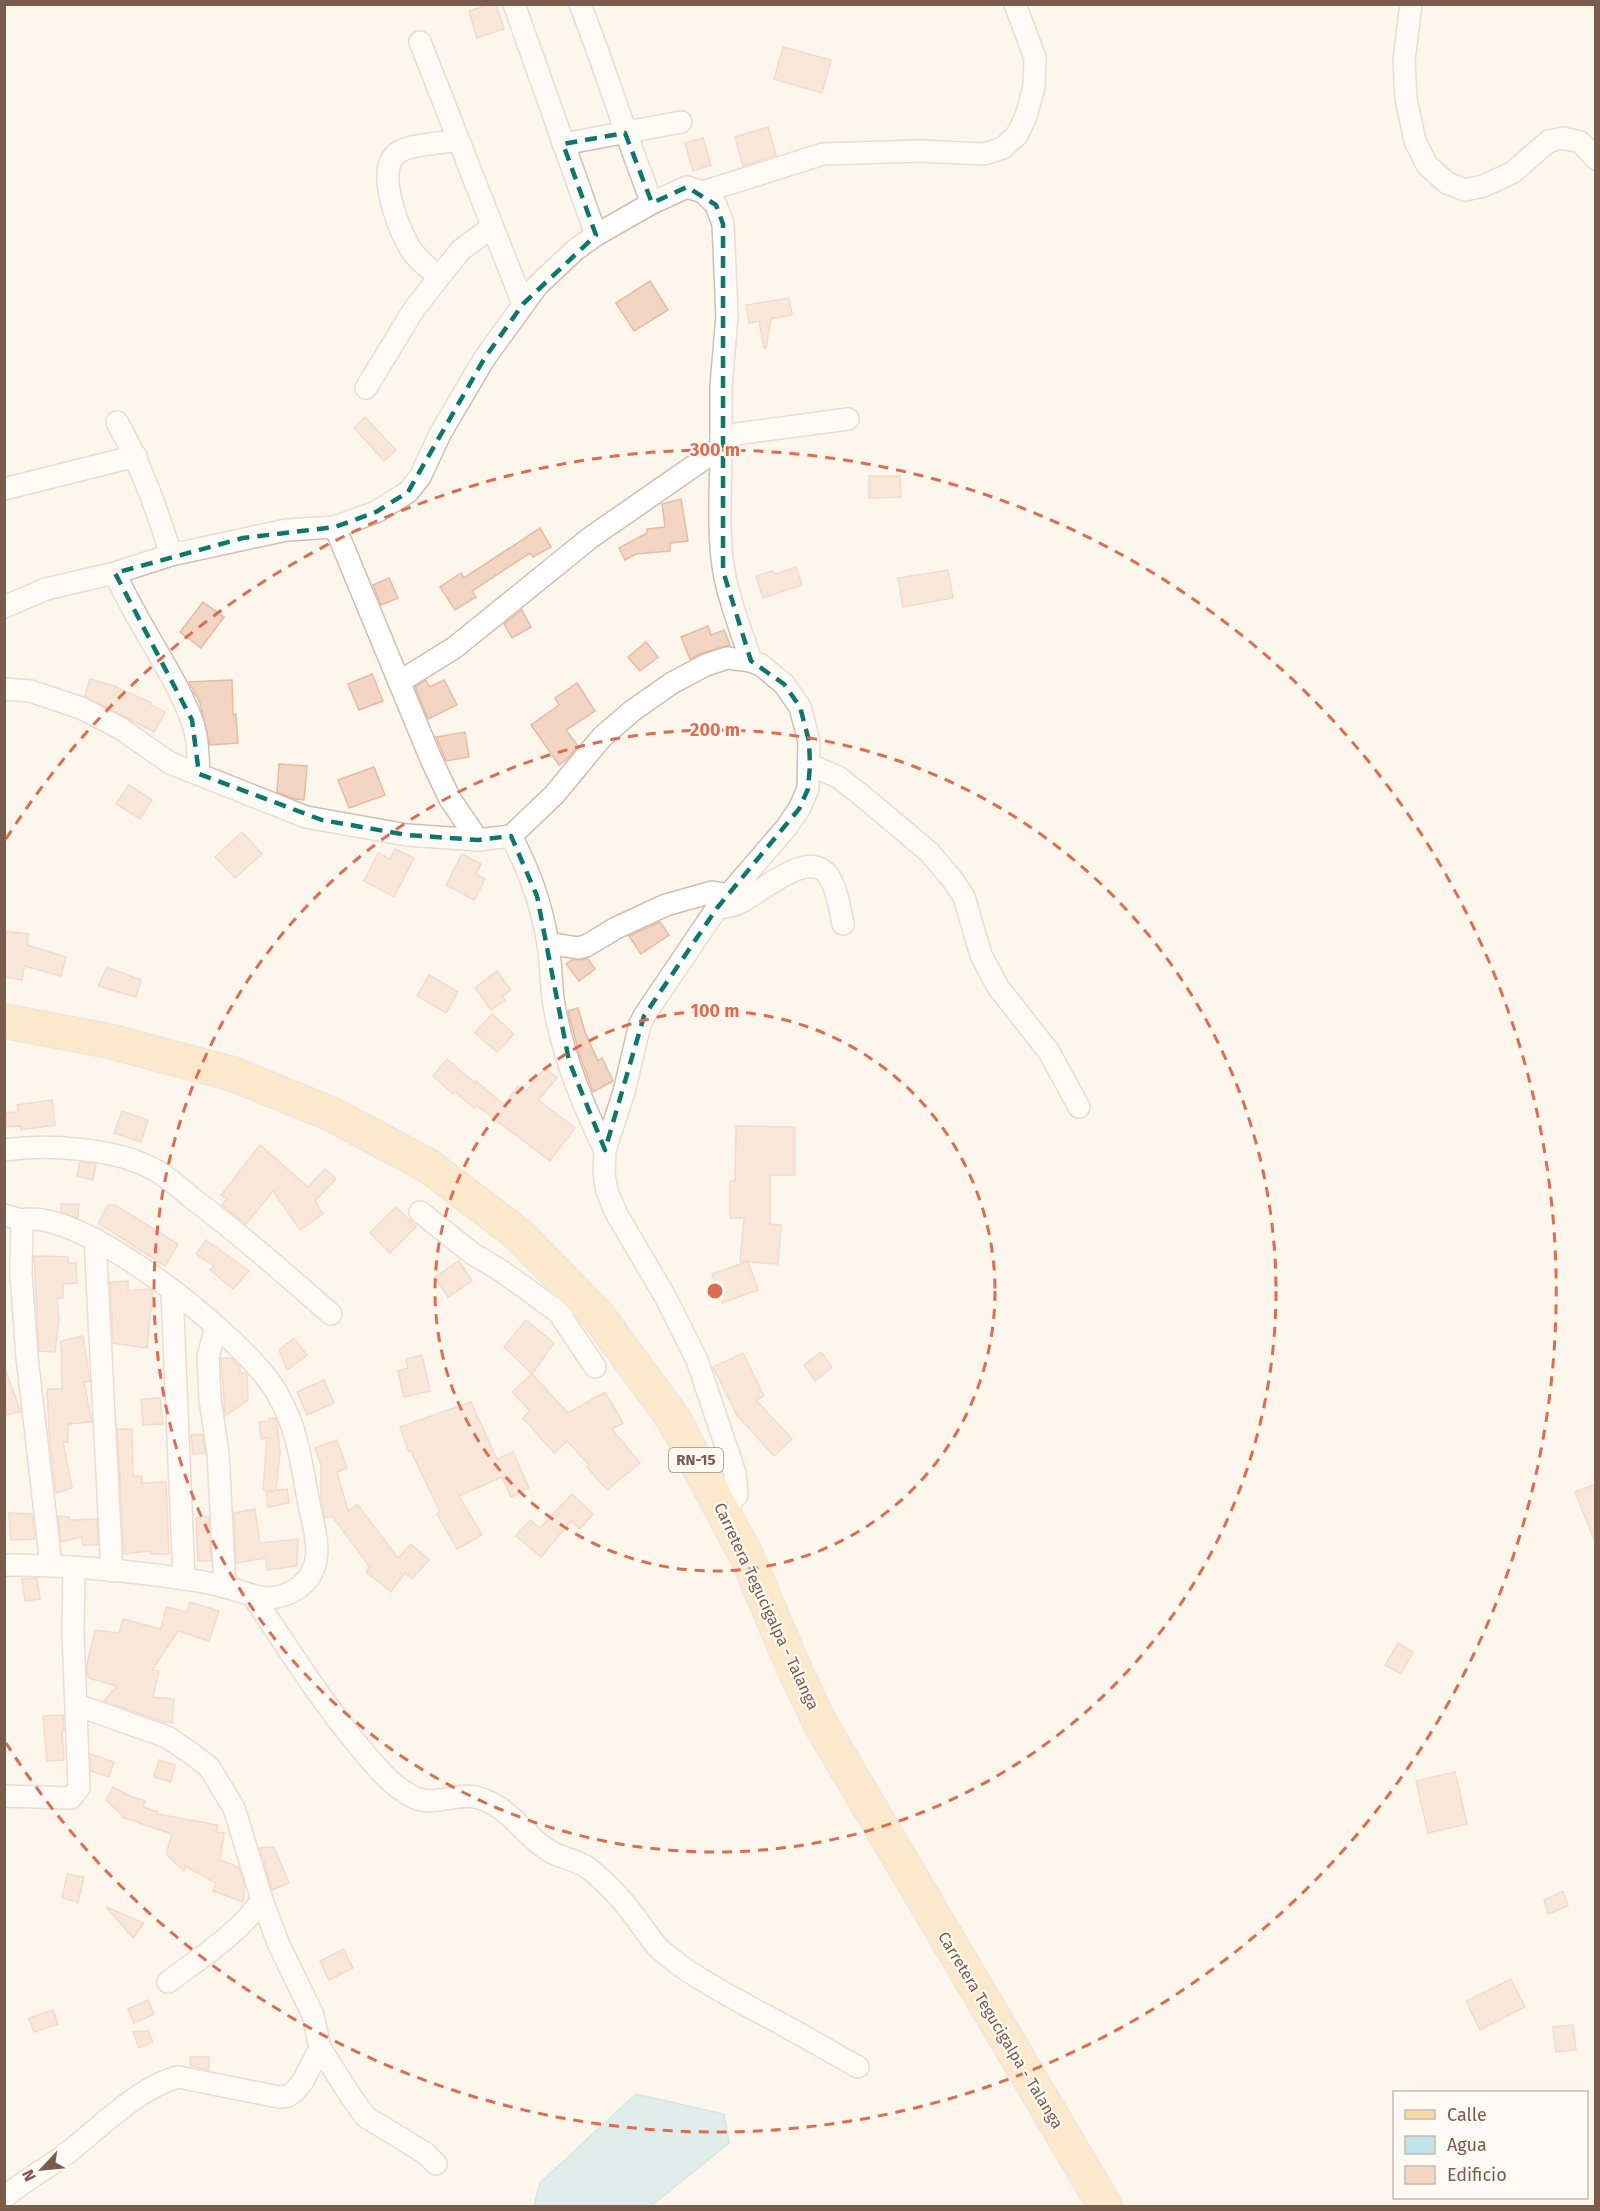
<svg xmlns="http://www.w3.org/2000/svg" width="1600" height="2211" viewBox="0 0 1600 2211" font-family="'Fira Sans',sans-serif">
<style>
.water{fill:#bfe3e8;stroke:#a5d3da;stroke-width:1.5}
.building{fill:#f3d5c3;stroke:#e6bba3;stroke-width:1.5}
.lines{fill:none;stroke-linecap:round;stroke-linejoin:round}
.street-casing{stroke:#d1beb0;stroke-width:24}
.primary-casing{stroke:#dad1cd;stroke-width:36}
.street{stroke:#fff;stroke-width:21}
.primary{stroke:#fbd9a5;stroke-width:33}
.marked{fill:none;stroke:#0f766e;stroke-width:4.5;stroke-dasharray:12 8;stroke-linejoin:round}
.ring{fill:none;stroke:#dc6d51;stroke-width:3;stroke-dasharray:10 8}
.labels{text-anchor:middle;stroke-width:4.5;stroke-linejoin:round;paint-order:stroke}
.shield{fill:#fffaf3;stroke:#a28b7f;stroke-width:1.5}
.shield-label{font-size:15px;font-weight:bold;fill:#7a5c4d}
.street-label{font-size:16px;fill:#7a5c4d;stroke:#fffaf3}
.centre{fill:#dc6d51;stroke:#fffaf3;stroke-width:3}
.ring-label{font-size:18px;text-anchor:middle;font-weight:bold;fill:#dc6d51;stroke:#fffaf3;stroke-width:4.5;stroke-linejoin:round;paint-order:stroke}
</style>
<rect width="100%" height="100%" fill="#fdf6ec"/>
<path class="water" d="M636,2094L724,2114L729,2143L651,2206H534L540,2183Z"/>
<g class="building">
<path d="M490,4H496L504,29L477,38L469,11Z"/>
<path d="M783,47L831,60L822,93L774,79Z"/>
<path d="M768,127L776,155L743,166L735,137Z"/>
<path d="M703,138L711,165L693,171L685,143Z"/>
<path d="M650,281L668,310L634,331L616,303Z"/>
<path d="M789,298L792,315L771,319L766,348H764L759,321L749,323L746,305Z"/>
<path d="M365,417L396,450L384,461L354,428Z"/>
<path d="M869,476H900L901,497L869,498Z"/>
<path d="M681,499L688,541L670,543V551L636,554L625,560L619,548L647,533V529L665,527L662,504Z"/>
<path d="M540,528L551,547L533,557L530,553L472,591L476,597L455,610L440,587L461,573L464,578Z"/>
<path d="M796,567L802,585L763,598L756,576L772,571L776,574Z"/>
<path d="M948,570L953,598L903,607L898,578Z"/>
<path d="M389,578L398,598L381,605L373,585Z"/>
<path d="M203,602L224,617L201,648L180,632Z"/>
<path d="M522,610L531,627L512,638L504,624Z"/>
<path d="M708,626L711,635L724,630L730,645L702,653L690,659L681,637Z"/>
<path d="M646,642L658,657L640,671L628,657Z"/>
<path d="M372,674L383,701L359,710L348,684Z"/>
<path d="M90,679L114,686L152,703L151,705L165,712L154,732L85,696Z"/>
<path d="M232,680L233,715L236,714L238,743L210,745L200,703L189,682Z"/>
<path d="M426,680L430,687L444,680L457,705L428,719L415,687Z"/>
<path d="M577,683L595,711L566,730L578,746L567,759L559,765L531,725L559,705L555,698Z"/>
<path d="M465,732L469,757L446,761L436,737Z"/>
<path d="M279,764L307,766L304,800L295,799L277,792Z"/>
<path d="M374,767L385,795L349,808L338,780Z"/>
<path d="M129,785L152,800L140,819L116,804Z"/>
<path d="M242,832L262,854L235,878L215,857Z"/>
<path d="M395,849L414,858L394,897L364,881L378,853L390,859Z"/>
<path d="M462,854L481,864L476,874L485,879L474,900L446,885Z"/>
<path d="M660,922L669,935L641,954L629,936Z"/>
<path d="M4,931L28,934L27,945L66,957L61,976L24,966L22,980L4,977Z"/>
<path d="M588,959L595,969L579,981L566,964L572,960Z"/>
<path d="M107,967L141,980L136,997L98,986Z"/>
<path d="M497,971L511,990L502,996L505,1000L491,1010L475,988Z"/>
<path d="M429,975L458,992L446,1013L417,996Z"/>
<path d="M578,1008L585,1032L598,1061L602,1058L613,1081L593,1092L579,1053L568,1011Z"/>
<path d="M492,1014L514,1034L497,1052L475,1033Z"/>
<path d="M447,1059L475,1083L476,1081L504,1105L518,1086L526,1091L545,1068L557,1078L538,1100L575,1128L550,1161L477,1106L474,1108L455,1092L453,1094L433,1076Z"/>
<path d="M52,1100L55,1125L21,1130V1126L4,1127V1113L18,1112L17,1105Z"/>
<path d="M122,1111L148,1120L141,1142L114,1133Z"/>
<path d="M736,1126L795,1127V1175H770V1224L781,1225L778,1264L740,1261L744,1218H730V1181H735Z"/>
<path d="M260,1145L308,1187L325,1169L336,1179L315,1201L323,1214L300,1230L273,1191L246,1224L222,1205L227,1199L221,1195Z"/>
<path d="M80,1162L96,1164L93,1180L77,1176Z"/>
<path d="M61,1204H79L78,1219L61,1212Z"/>
<path d="M108,1205H115L178,1244L165,1266L98,1223Z"/>
<path d="M396,1207L416,1227L390,1253L370,1233Z"/>
<path d="M206,1240L249,1271L233,1289L210,1270L214,1266L196,1254Z"/>
<path d="M34,1256L68,1257V1263H76L77,1283L63,1284V1298H57L59,1319L55,1352L39,1351Z"/>
<path d="M459,1261L472,1281L448,1297L435,1277Z"/>
<path d="M748,1261L758,1290L722,1303L712,1274Z"/>
<path d="M128,1281V1291L148,1289L152,1291L153,1307H151L147,1348L113,1343L110,1282Z"/>
<path d="M526,1320L554,1343L532,1374L504,1347Z"/>
<path d="M83,1336L90,1382H84L92,1422L68,1424V1442H63L72,1488L56,1493L49,1432L47,1389H62L61,1341Z"/>
<path d="M294,1338L307,1355L287,1370L279,1350Z"/>
<path d="M821,1352L832,1367L815,1381L804,1365Z"/>
<path d="M743,1353L764,1396L756,1400L792,1439L774,1456L737,1415L713,1367Z"/>
<path d="M422,1355L430,1391L404,1397L398,1371L408,1368L406,1359Z"/>
<path d="M221,1358H231L240,1367V1372L247,1374L248,1400L225,1416Z"/>
<path d="M4,1372H6L21,1412L4,1415Z"/>
<path d="M532,1374L568,1413L605,1392L623,1423L612,1429L640,1463L607,1490L587,1467L589,1465L567,1441L554,1453L523,1418L530,1411L512,1392Z"/>
<path d="M324,1380L334,1403L307,1415L297,1392Z"/>
<path d="M160,1398L163,1424L143,1425L141,1399Z"/>
<path d="M471,1402L497,1459L513,1452L529,1488L511,1497L502,1477L459,1496L482,1535L457,1549L437,1514L440,1512L411,1451L409,1452L400,1427Z"/>
<path d="M269,1418H275L277,1422L280,1453L276,1490L287,1489L289,1503L268,1507L266,1492L274,1491L263,1490L267,1438L261,1439L259,1422L269,1421Z"/>
<path d="M117,1429H132L133,1476H142V1483L166,1482L169,1554H150V1551L124,1554Z"/>
<path d="M202,1434L205,1453L193,1454L191,1435Z"/>
<path d="M337,1440L347,1468L337,1472L348,1511L357,1504L398,1558L411,1544L429,1560L412,1579L405,1573L391,1592L366,1572L370,1567L332,1516L325,1518L321,1497V1465L315,1448Z"/>
<path d="M1596,1484V1542H1595L1575,1492Z"/>
<path d="M572,1494L593,1514L580,1529L571,1521L541,1557L516,1536L530,1520L540,1528Z"/>
<path d="M255,1509L260,1543L298,1539L297,1566L267,1570L266,1558L236,1563L234,1513Z"/>
<path d="M9,1513L32,1514L35,1539L11,1540Z"/>
<path d="M58,1516L69,1517V1520L97,1519L98,1545H83L82,1537L61,1542Z"/>
<path d="M209,1516L211,1561H198L196,1518Z"/>
<path d="M37,1578L40,1599L25,1601L22,1579Z"/>
<path d="M190,1602L219,1611L209,1641L178,1631L152,1670L159,1671L153,1697L174,1699L172,1723L164,1722L104,1701L117,1686L88,1678L87,1664L95,1630L119,1633L123,1619L161,1629L166,1607L187,1612Z"/>
<path d="M1398,1643L1413,1652L1401,1674L1385,1665Z"/>
<path d="M63,1715L64,1731H62L64,1760L47,1761L43,1716Z"/>
<path d="M90,1754L114,1762L109,1777L91,1771Z"/>
<path d="M159,1760L175,1765L171,1782L154,1777Z"/>
<path d="M1455,1772L1467,1824L1428,1833L1416,1781Z"/>
<path d="M113,1787L130,1796L145,1801L143,1807L158,1812L157,1814L218,1825L216,1832L224,1833L220,1860L239,1867L245,1887L243,1902L213,1891L216,1883L185,1866L184,1871L166,1854L172,1834L122,1817V1815L106,1800Z"/>
<path d="M274,1847L289,1883L272,1890L260,1848Z"/>
<path d="M67,1874L84,1877L78,1902L62,1898Z"/>
<path d="M1563,1891L1568,1906L1548,1914L1544,1900Z"/>
<path d="M106,1907L144,1923L133,1938Z"/>
<path d="M343,1949L353,1968L329,1980L320,1961Z"/>
<path d="M1511,1979L1525,2007L1480,2030L1466,2001Z"/>
<path d="M148,2000L154,2014L134,2023L128,2009Z"/>
<path d="M53,2010L58,2024L34,2032L29,2018Z"/>
<path d="M1573,2025L1576,2050L1556,2052L1553,2027Z"/>
<path d="M148,2031L153,2042L139,2048L133,2032Z"/>
<path d="M190,2057H209V2070L191,2066Z"/>
</g>
<g class="lines">
<defs>
<g id="street">
<path d="M514,4L596,235"/>
<path d="M580,4C606,70 626,137 652,203"/>
<path d="M1411,4L1404,60L1406,99L1415,141L1427,165L1447,183L1465,190L1483,186L1512,173L1549,141L1563,138L1580,142L1596,159"/>
<path d="M420,42L523,304"/>
<path d="M563,144L681,122"/>
<path d="M703,192L823,154L920,151L984,154L1003,148L1017,135L1026,116L1034,87L1035,58L1015,4"/>
<path d="M439,277C431,270 422,263 415,255C400,237 376,173 395,155C407,143 442,144 458,140"/>
<path d="M366,388L413,311L439,277L461,250L492,227"/>
<path d="M117,422C141,464 157,509 171,555"/>
<path d="M721,436L848,419"/>
<path d="M721,447C721,488 717,532 724,572C729,602 742,632 751,661"/>
<path d="M4,489L136,456"/>
<path d="M335,527L431,759L450,799L478,840"/>
<path d="M115,573C137,624 171,667 191,718C198,735 198,756 199,774"/>
<path d="M4,607L46,589L115,573L171,555L286,530L335,527L376,512L408,492L420,477L440,434L484,359L537,286L575,250L596,235L652,203L687,187L703,192L716,205L723,224L727,316L721,386V447L590,538L454,648L399,682"/>
<path d="M4,689L30,691L81,708L120,728L170,763L306,817L407,835L478,840L511,836L554,795L602,737L632,711L672,683L706,665L727,658L751,661L761,665L784,684L800,707L809,741L808,789L799,809L786,828L717,908L644,1016L640,1024L624,1092L605,1150L604,1173L607,1191L616,1213L666,1298L697,1360L735,1473L737,1495L724,1510"/>
<path d="M810,765L838,777L860,794L929,852L952,879L964,897L981,955L998,987L1049,1052L1079,1107"/>
<path d="M511,836C529,870 542,905 548,944C551,962 551,980 553,999C561,1050 582,1104 605,1150"/>
<path d="M717,908C725,907 732,907 739,903C762,893 812,843 831,880C838,893 840,910 843,924"/>
<path d="M548,943L578,948L586,946L616,928L666,905L712,892L729,895"/>
<path d="M4,1150C47,1144 115,1148 153,1169C169,1177 183,1191 197,1202C244,1237 287,1276 331,1314"/>
<path d="M420,1212L473,1254L503,1272L558,1312L579,1296"/>
<path d="M4,1215L22,1220L21,1273L27,1357L51,1565"/>
<path d="M95,1239L112,1571"/>
<path d="M172,1291L184,1579"/>
<path d="M558,1312L595,1367"/>
<path d="M216,1327L208,1357L210,1399L218,1453L225,1587"/>
<path d="M4,1565C64,1565 125,1570 185,1579C198,1581 212,1583 225,1587C239,1590 253,1597 268,1598C279,1598 294,1592 302,1585C325,1564 316,1536 310,1509C301,1466 300,1433 277,1393C249,1342 82,1206 22,1220"/>
<path d="M253,1596C288,1648 322,1703 363,1751C377,1768 393,1787 413,1797C435,1808 457,1791 479,1798C511,1807 524,1837 551,1852C562,1858 577,1860 588,1868C609,1884 628,1906 643,1928C650,1937 654,1945 663,1952C691,1976 723,1992 755,2010C790,2028 824,2048 858,2067"/>
<path d="M4,1796L71,1798L79,1788L73,1631L74,1568"/>
<path d="M168,1982C203,1956 237,1935 262,1900"/>
<path d="M320,2048L352,2098L366,2117L425,2153L436,2164"/>
<path d="M4,2198C22,2182 42,2171 61,2158C94,2133 138,2087 178,2077L279,2097L288,2096L295,2091L303,2081L320,2048L313,2015L279,1945L262,1900L234,1808L209,1767L192,1754L167,1737L77,1705"/>
</g>
<path id="primary" d="M4,1021L109,1041L233,1074L331,1114L427,1165L518,1234L596,1313L673,1418L746,1555L794,1668L821,1725L1105,2206"/>
</defs>
<use href="#street" class="street-casing"/>
<use href="#primary" class="primary-casing"/>
<use href="#street" class="street"/>
<use href="#primary" class="primary"/>
</g>
<path d="M0 0H1600V2211H0ZM625,133L652,203L687,187L716,205L723,224V571L751,661L784,684L800,707L809,741L810,765L808,789L799,809L717,908L644,1016L605,1150L569,1061L537,896L511,836L478,840L407,835L322,820L199,774L192,720L115,573L243,538L335,527L376,512L408,492L484,359L523,304L596,235L563,144Z" fill="#fdf6ec" fill-opacity=".55" fill-rule="evenodd"/>
<path class="marked" d="M625,133L652,203L687,187L716,205L723,224V571L751,661L784,684L800,707L809,741L810,765L808,789L799,809L717,908L644,1016L605,1150L569,1061L537,896L511,836L478,840L407,835L322,820L199,774L192,720L115,573L243,538L335,527L376,512L408,492L484,359L523,304L596,235L563,144Z"/>
<g class="ring">
<circle cx="715" cy="1291" r="280"/>
<circle cx="715" cy="1291" r="561"/>
<path d="M6 839A841 841 0 1 1 6 1743"/>
</g>
<g class="labels">
<rect class="shield" x="669" y="1448" width="54" height="24" rx="4.5"/>
<g class="shield-label">
<text x="696" y="1465">RN-15</text>
</g>
<g class="street-label">
<text transform="translate(767 1606) rotate(65)" y="6">Carretera Tegucigalpa - Talanga</text>
<text transform="translate(1001 2030) rotate(59)" y="6">Carretera Tegucigalpa - Talanga</text>
</g>
</g>
<circle cx="715" cy="1291" r="9" class="centre"/>
<g class="ring-label">
<text x="715" y="456">300 m</text>
<text x="715" y="736">200 m</text>
<text x="715" y="1017">100 m</text>
</g>
<rect width="1600" height="2211" fill="none" stroke="#7a5c4d" stroke-width="12"/>
<rect x="1393" y="2091" width="195" height="108" fill="#fffaf3" stroke="#cabbb1" stroke-width="1.5"/>
<rect x="1405" y="2110" width="30" height="9" fill="#fbd9a5" stroke="#cabbb1" stroke-width="1.5"/>
<text x="1447" y="2121" font-size="18" fill="#7a5c4d">Calle</text>
<rect x="1405" y="2136" width="30" height="18" fill="#bfe3e8" stroke="#cabbb1" stroke-width="1.5"/>
<text x="1447" y="2151" font-size="18" fill="#7a5c4d">Agua</text>
<rect x="1405" y="2166" width="30" height="18" fill="#f3d5c3" stroke="#cabbb1" stroke-width="1.5"/>
<text x="1447" y="2181" font-size="18" fill="#7a5c4d">Edificio</text>
<g transform="translate(42 2169) rotate(244)" stroke="#fffaf3" stroke-width="4.5" paint-order="stroke">
<path d="M0-4.5L10 22L0 15L-10 22Z" fill="#7a5c4d"/>
<text y="-9" font-size="16" font-weight="bold" text-anchor="middle" fill="#7a5c4d">N</text>
</g>
</svg>
